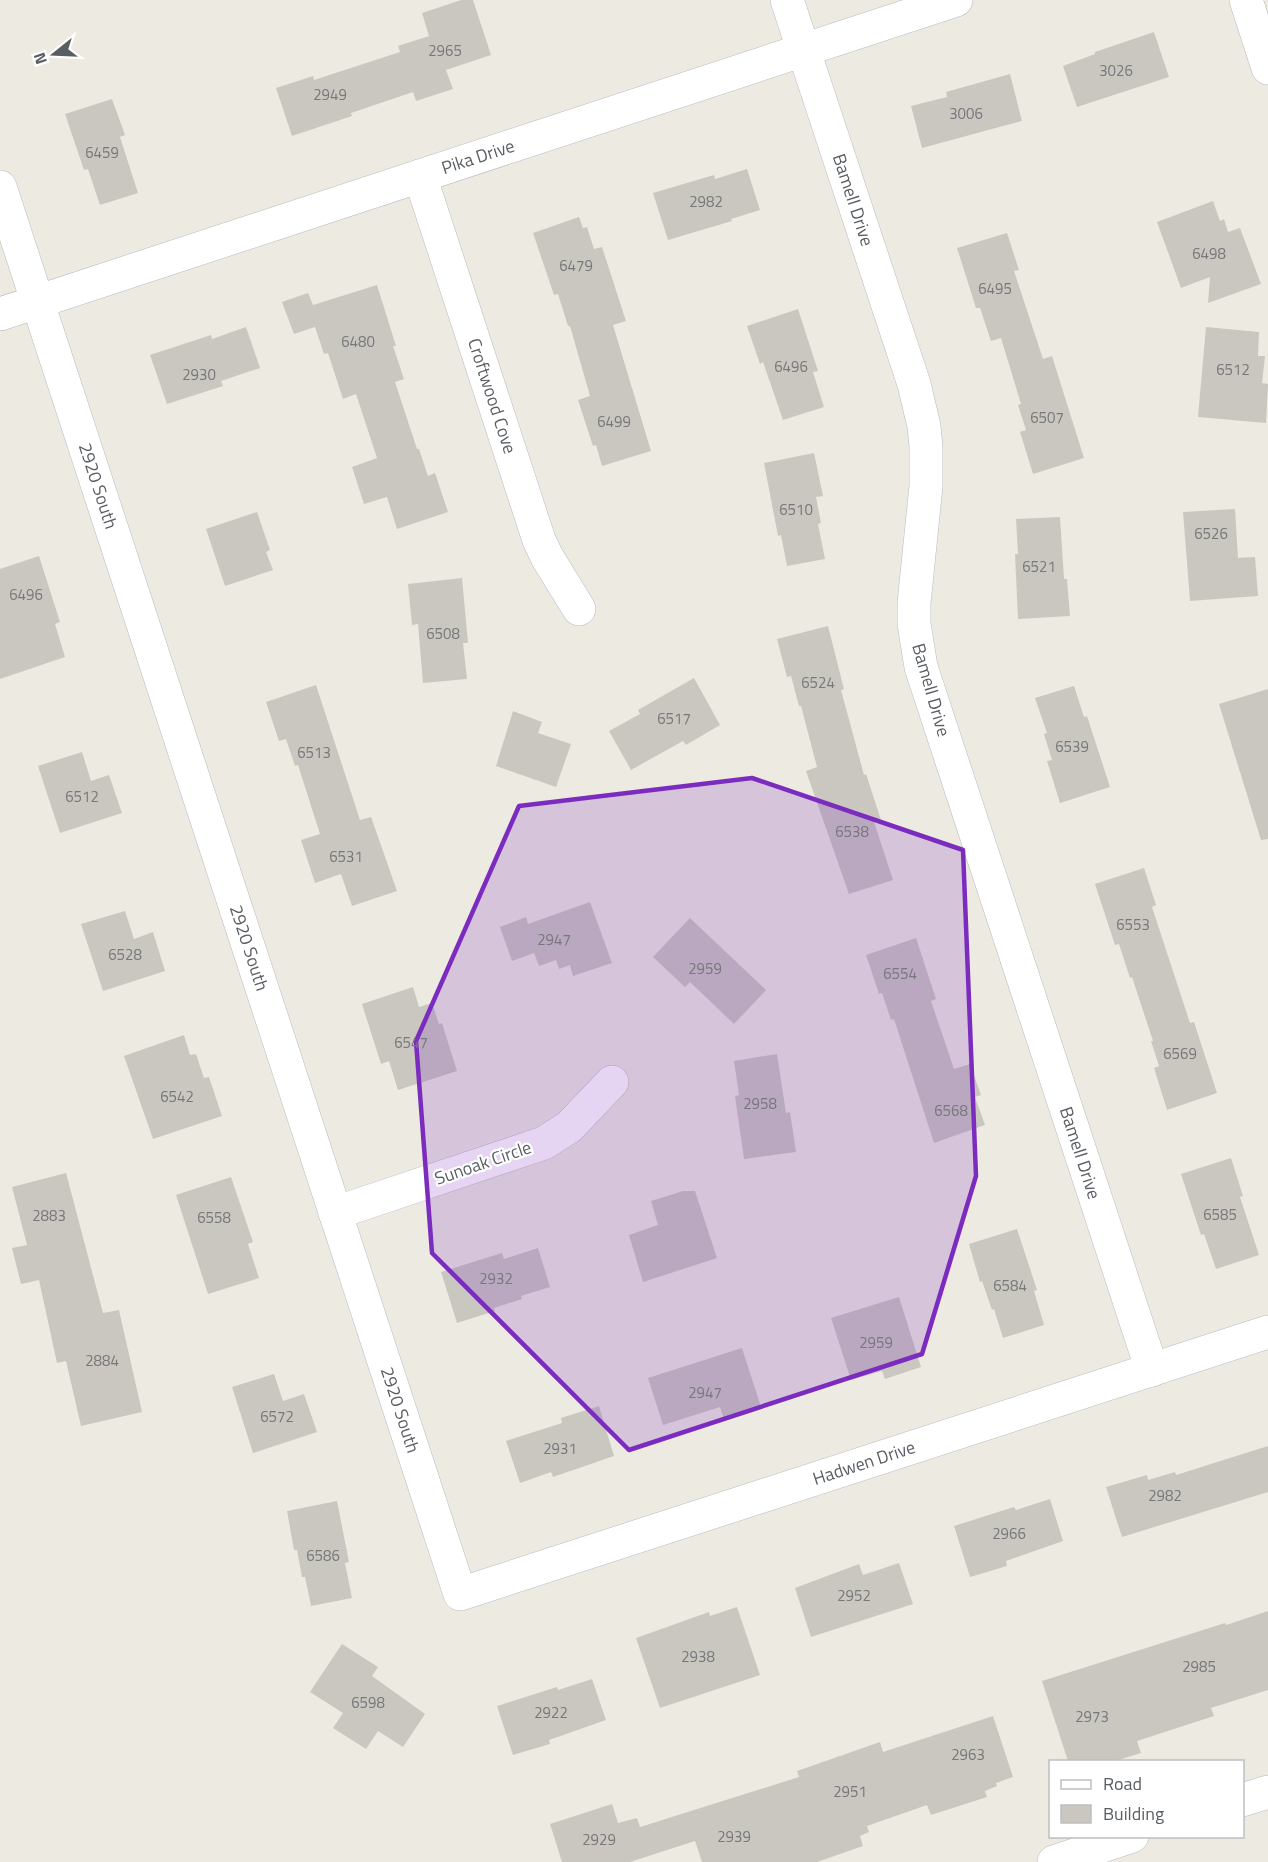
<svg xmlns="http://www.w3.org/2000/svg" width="1268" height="1862" viewBox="0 0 1268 1862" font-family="'Titillium Web',sans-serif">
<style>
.building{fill:#cac7c1}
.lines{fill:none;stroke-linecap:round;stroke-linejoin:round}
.minor-casing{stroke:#b7babf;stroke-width:34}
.minor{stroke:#fff;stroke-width:33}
.marked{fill:#7b2cbf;fill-opacity:0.2;stroke:#7b2cbf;stroke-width:4.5;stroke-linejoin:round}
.labels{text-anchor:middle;stroke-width:4.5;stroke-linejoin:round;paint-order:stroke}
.number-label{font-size:15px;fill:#76787a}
.street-label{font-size:18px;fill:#5a5e63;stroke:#fff}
</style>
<rect width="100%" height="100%" fill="#edebe1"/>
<g class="building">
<path d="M461,0H473L491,55L446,70L453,89L416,101L413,92L351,113L352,116L292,136L276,88L313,76L314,80L400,52L398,46L429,36L422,13Z"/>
<path d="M1154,32L1169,77L1077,107L1063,66L1095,54V52Z"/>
<path d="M1010,74L1022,121L922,148L911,106L947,97L946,92Z"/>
<path d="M112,99L125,135L120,137L138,193L100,205L88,169L84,170L65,114Z"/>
<path d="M747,169L760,210L731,219L732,221L668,240L653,193L714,175L715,179Z"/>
<path d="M1213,201L1220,221L1224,219L1228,232L1240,228L1261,284L1208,303L1210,277L1181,288L1157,222Z"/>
<path d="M579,217L583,228L587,227L594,249L602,247L626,321L613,325L651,451L602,466L596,445L593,446L578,400L590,396L570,326H568L558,294L554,295L533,233Z"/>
<path d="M1007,233L1019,270L1014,271L1043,359L1052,356L1084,458L1033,474L1020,432L1026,430L1018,405L1021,404L1001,338L991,341L980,308H976L957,248Z"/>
<path d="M377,285L396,346H393L404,379L395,382L417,449H419L428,476L435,473L448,512L397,529L387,497L364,504L352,467L377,458L356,394L343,399L328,353L324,354L315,327L294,334L282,302L308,293L313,305Z"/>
<path d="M798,309L818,371L813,372L824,407L783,420L763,362L760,364L747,326Z"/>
<path d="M246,327L260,368L221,381L223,386L167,404L150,355L211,335L212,339Z"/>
<path d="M1206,327L1259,332L1258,356H1265L1262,383L1268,384L1266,423L1198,417Z"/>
<path d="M814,453L823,496L816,497L821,523L818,524L825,559L787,566L781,535L778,536L764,463Z"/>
<path d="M1235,509L1238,558L1255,557L1258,596L1190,601L1183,512Z"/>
<path d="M257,512L270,550L266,552L273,570L225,586L206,529Z"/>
<path d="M1060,517L1064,579H1067L1070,616L1018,619L1015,554H1018L1016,519Z"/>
<path d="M39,556L60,622L55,624L65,657L0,679V569Z"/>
<path d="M462,578L468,643H463L467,679L423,683L418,624L412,625L408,584Z"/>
<path d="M828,626L844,689L841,690L864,775L866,774L881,820L874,822L893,880L849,894L806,771L817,767L801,706H799L791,676L787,677L777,639Z"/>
<path d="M694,678L720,725L686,745L683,741L631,770L609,731L640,714L638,710Z"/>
<path d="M316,685L360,820L371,817L397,891L352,906L341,874L315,883L301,840L320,834L298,765L295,766L286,739L279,741L266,702Z"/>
<path d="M1074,686L1084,717L1087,716L1110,787L1060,803L1047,761L1052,760L1044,734L1047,733L1035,698Z"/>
<path d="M1268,689V839L1261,840L1219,704Z"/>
<path d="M513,711L542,722L538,733L571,744L556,787L496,766Z"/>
<path d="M82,752L91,781L109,775L122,813L60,833L38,766Z"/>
<path d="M1144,868L1156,905L1152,907L1190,1023L1194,1022L1217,1093L1167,1110L1154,1068L1159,1066L1151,1041H1153L1132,977L1130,978L1119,944L1115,945L1095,884Z"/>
<path d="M590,902L612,963L573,976L570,965L559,969L556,960L539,966L534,953L512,961L500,927L526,917L528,924Z"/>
<path d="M125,911L134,939L153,932L165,971L103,991L81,924Z"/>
<path d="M690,918L766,990L734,1024L690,982L685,987L653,957Z"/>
<path d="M916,938L936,999L931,1001L954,1069L970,1064L981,1095L975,1097L985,1125L934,1143L894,1019L891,1020L882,993L879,994L866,955Z"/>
<path d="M413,987L419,1007L432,1003L439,1024L442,1023L457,1071L398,1090L389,1061L381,1064L362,1004Z"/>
<path d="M184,1035L190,1055L196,1054L204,1078L209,1077L222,1116L153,1139L124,1056Z"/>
<path d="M777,1054L786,1113L790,1112L796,1152L744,1159L735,1096L739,1095L734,1061Z"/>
<path d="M1231,1158L1243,1196L1240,1197L1259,1255L1216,1269L1204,1234L1201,1235L1181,1174Z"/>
<path d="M66,1173L103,1313L119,1310L142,1412L81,1426L66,1361L57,1363L39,1280L21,1284L12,1248L27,1245L12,1187Z"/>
<path d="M231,1177L253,1242L248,1244L259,1278L208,1294L176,1195Z"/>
<path d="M683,1191H695L717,1258L643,1282L629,1235L658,1225L651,1201Z"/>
<path d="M1017,1229L1037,1290L1034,1291L1044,1325L1003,1338L994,1309L992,1310L982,1281L980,1282L969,1244Z"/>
<path d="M538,1248L550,1287L521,1296L522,1299L494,1308L495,1311L457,1323L441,1272L502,1253L504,1259Z"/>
<path d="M899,1297L921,1367L885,1379L882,1371L851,1380L831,1318Z"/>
<path d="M742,1348L761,1407L724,1419L720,1407L663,1425L648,1378Z"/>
<path d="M274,1374L283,1401L304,1394L317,1432L253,1453L232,1387Z"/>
<path d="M599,1406L614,1456L553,1477L551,1472L520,1483L506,1441L562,1423L561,1418Z"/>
<path d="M1268,1446V1492L1122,1537L1106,1487L1147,1475L1148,1480L1175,1472L1176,1475Z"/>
<path d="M1050,1499L1063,1541L1006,1561L1007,1566L970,1577L954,1526L1014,1507L1016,1510Z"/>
<path d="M337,1501L349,1562L345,1563L352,1598L311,1606L305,1577H302L297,1550H294L287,1511Z"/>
<path d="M899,1563L913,1604L811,1637L795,1588L859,1564L863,1575Z"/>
<path d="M737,1607L760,1675L660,1708L636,1638L709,1612L710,1616Z"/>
<path d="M1268,1611V1690L1211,1708L1214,1716L1137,1741L1141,1753L1115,1761H1068L1042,1681L1225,1623L1226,1625Z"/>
<path d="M342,1644L378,1667L372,1676L425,1714L403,1747L378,1731L366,1749L333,1728L343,1713L310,1692Z"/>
<path d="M592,1679L606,1720L549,1740L550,1744L513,1755L497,1706L557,1687L558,1690Z"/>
<path d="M993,1716L1013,1777L996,1783L997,1786L985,1791L987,1797L931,1815L927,1805L867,1826L869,1832L860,1836L863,1846L817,1862H702L695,1841L630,1862H562L550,1824L612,1804L618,1823L637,1818L640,1827L799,1777L797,1771L880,1742L883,1752Z"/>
</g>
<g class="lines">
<defs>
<g id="minor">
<path d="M787,0L914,384L924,426L926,447V486L914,603V624L921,667L1152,1370"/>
<path d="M1246,0L1268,68"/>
<path d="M420,176L539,540L547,557L579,609"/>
<path d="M0,187L460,1594L1268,1332"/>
<path d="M0,314L956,0"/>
<path d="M335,1213L544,1143L569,1127L612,1082"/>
<path d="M1242,1800L1268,1792"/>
<path d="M1054,1862L1132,1836"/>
</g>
</defs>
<use href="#minor" class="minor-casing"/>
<use href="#minor" class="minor"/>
</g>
<path class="marked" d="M752,778L963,850L976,1176L922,1354L629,1450L432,1253L416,1041L519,806Z"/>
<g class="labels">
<g class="number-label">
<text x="445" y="56">2965</text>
<text x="1116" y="76">3026</text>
<text x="330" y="100">2949</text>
<text x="966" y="119">3006</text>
<text x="102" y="158">6459</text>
<text x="706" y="207">2982</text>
<text x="1209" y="259">6498</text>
<text x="576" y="271">6479</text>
<text x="995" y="294">6495</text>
<text x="358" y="347">6480</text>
<text x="791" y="372">6496</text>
<text x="1233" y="375">6512</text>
<text x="199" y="380">2930</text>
<text x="1047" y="423">6507</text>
<text x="614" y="427">6499</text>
<text x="796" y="515">6510</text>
<text x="1211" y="539">6526</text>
<text x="1039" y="572">6521</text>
<text x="26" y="600">6496</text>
<text x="443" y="639">6508</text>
<text x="818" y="688">6524</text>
<text x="674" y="724">6517</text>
<text x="1072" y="752">6539</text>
<text x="314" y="758">6513</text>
<text x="82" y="802">6512</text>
<text x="852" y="837">6538</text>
<text x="346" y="862">6531</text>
<text x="1133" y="930">6553</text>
<text x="554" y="945">2947</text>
<text x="125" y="960">6528</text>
<text x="705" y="974">2959</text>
<text x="900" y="979">6554</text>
<text x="411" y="1048">6547</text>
<text x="1180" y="1059">6569</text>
<text x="177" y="1102">6542</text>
<text x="760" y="1109">2958</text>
<text x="951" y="1116">6568</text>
<text x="1220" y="1220">6585</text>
<text x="49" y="1221">2883</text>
<text x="214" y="1223">6558</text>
<text x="496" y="1284">2932</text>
<text x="1010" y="1291">6584</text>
<text x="876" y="1348">2959</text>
<text x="102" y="1366">2884</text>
<text x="705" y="1398">2947</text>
<text x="277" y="1422">6572</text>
<text x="560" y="1454">2931</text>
<text x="1165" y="1501">2982</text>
<text x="1009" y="1539">2966</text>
<text x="323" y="1561">6586</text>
<text x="854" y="1601">2952</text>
<text x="698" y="1662">2938</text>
<text x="1199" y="1672">2985</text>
<text x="368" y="1708">6598</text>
<text x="551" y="1718">2922</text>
<text x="1092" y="1722">2973</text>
<text x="968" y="1760">2963</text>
<text x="850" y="1797">2951</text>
<text x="734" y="1842">2939</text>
<text x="599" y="1845">2929</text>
</g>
<g class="street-label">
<text transform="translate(478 157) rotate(-18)" y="6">Pika Drive</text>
<text transform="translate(853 200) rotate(72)" y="6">Bamell Drive</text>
<text transform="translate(492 396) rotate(72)" y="6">Croftwood Cove</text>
<text transform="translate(98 486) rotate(72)" y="6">2920 South</text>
<text transform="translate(931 690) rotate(74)" y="6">Bamell Drive</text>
<text transform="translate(249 948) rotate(72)" y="6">2920 South</text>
<text transform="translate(1080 1153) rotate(72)" y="6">Bamell Drive</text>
<text transform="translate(483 1163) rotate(-19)" y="6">Sunoak Circle</text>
<text transform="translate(400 1410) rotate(72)" y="6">2920 South</text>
<text transform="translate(864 1463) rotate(-18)" y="6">Hadwen Drive</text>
</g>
</g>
<rect x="1049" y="1760" width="195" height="78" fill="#ffffff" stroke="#bdbfc1" stroke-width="1.5"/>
<rect x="1061" y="1780" width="30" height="9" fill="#ffffff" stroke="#bdbfc1" stroke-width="1.5"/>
<text x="1103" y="1790" font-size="18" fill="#5a5e63">Road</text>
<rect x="1061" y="1805" width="30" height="18" fill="#cac7c1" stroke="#bdbfc1" stroke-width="1.5"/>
<text x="1103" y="1820" font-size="18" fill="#5a5e63">Building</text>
<g transform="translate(54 54) rotate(252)" stroke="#ffffff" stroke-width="4.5" paint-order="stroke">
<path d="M0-4.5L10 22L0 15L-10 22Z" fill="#5a5e63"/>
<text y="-9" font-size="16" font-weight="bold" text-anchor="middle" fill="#5a5e63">N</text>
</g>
</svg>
